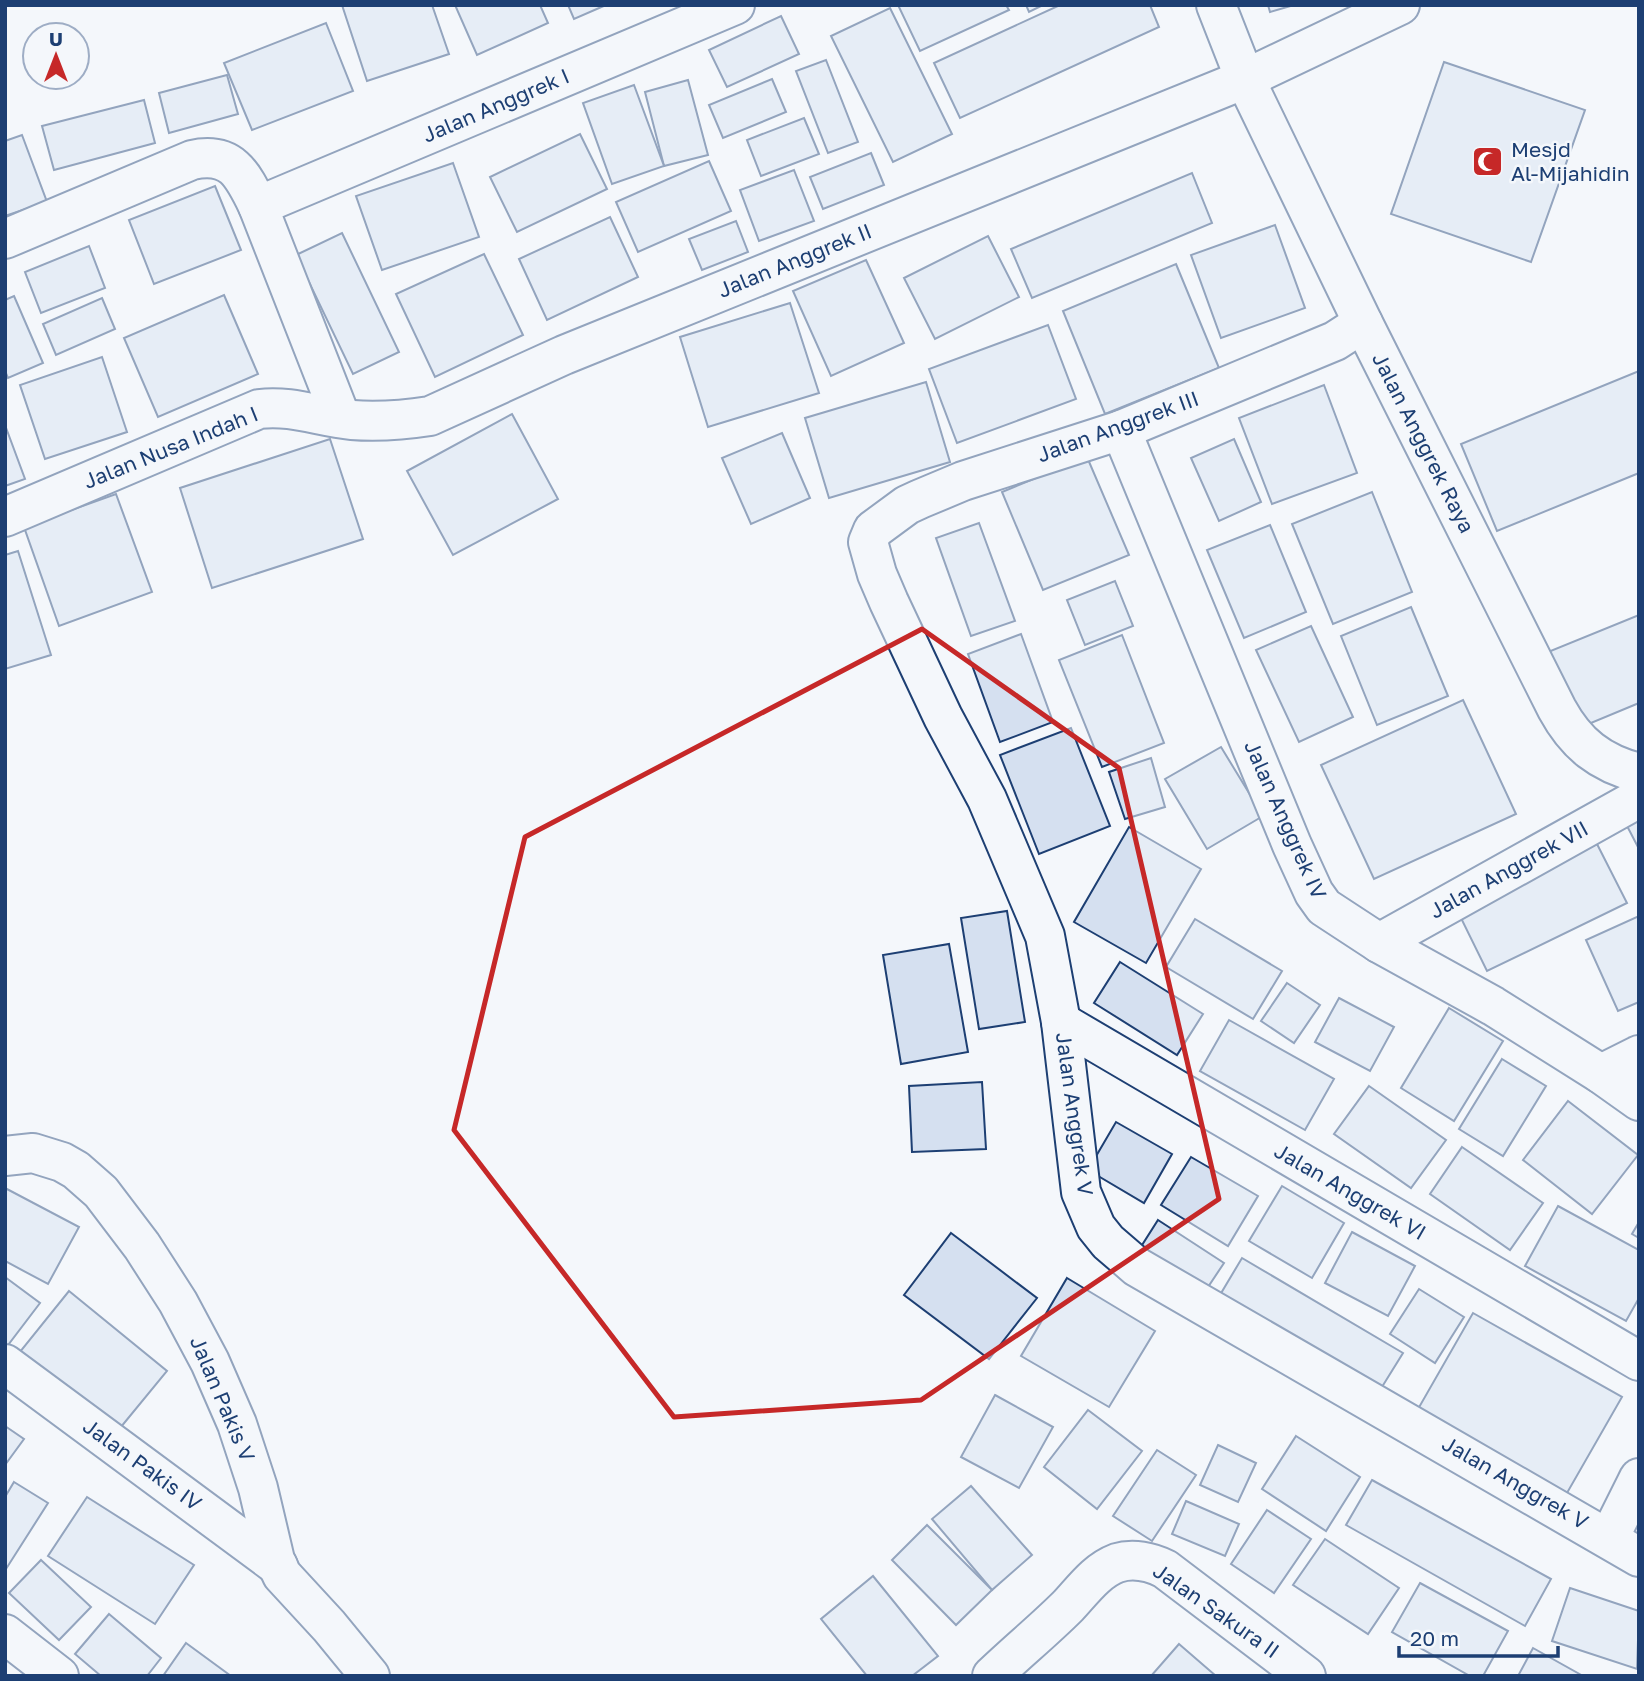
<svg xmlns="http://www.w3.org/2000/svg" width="1644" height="1681" viewBox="0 0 1644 1681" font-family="'Golos Text',sans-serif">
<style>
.building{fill:#d5e0f0;stroke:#1d3f73;stroke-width:2}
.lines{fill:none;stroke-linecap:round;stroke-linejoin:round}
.minor-casing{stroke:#1d3f73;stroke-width:42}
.minor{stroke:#f4f7fb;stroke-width:38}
.marked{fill:none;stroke:#c62828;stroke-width:5;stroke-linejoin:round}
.labels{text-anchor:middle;stroke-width:5;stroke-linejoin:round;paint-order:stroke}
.street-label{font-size:21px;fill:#1d3f73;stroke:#f4f7fb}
.poi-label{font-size:21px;fill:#1d3f73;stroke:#f4f7fb;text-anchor:start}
</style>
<rect width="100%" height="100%" fill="#f4f7fb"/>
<g class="building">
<path d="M342,5H432L449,54L367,81Z"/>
<path d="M455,5H540L548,23L477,55Z"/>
<path d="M568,5H606L574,19Z"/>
<path d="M898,5H1006L1009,10L920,51Z"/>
<path d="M1026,5H1043L1029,12Z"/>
<path d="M1060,5H1150L1159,27L960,118L934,63Z"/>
<path d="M1268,5H1294L1270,12Z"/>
<path d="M890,8L952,134L893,162L831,36Z"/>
<path d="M781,16L799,54L727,87L709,50Z"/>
<path d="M326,23L353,91L252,130L224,63Z"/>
<path d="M826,60L858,142L828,153L796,71Z"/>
<path d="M1444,62L1585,110L1531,262L1391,214Z"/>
<path d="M227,75L238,114L169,133L159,93Z"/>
<path d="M772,79L786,112L723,138L709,105Z"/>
<path d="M688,80L708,155L664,166L645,92Z"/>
<path d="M634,85L664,166L612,184L583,103Z"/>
<path d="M144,100L155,143L54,170L42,126Z"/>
<path d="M804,118L819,154L761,176L747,140Z"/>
<path d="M580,134L607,189L517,232L490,177Z"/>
<path d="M22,135L47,202L5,216V141Z"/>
<path d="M871,153L884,185L823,209L810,177Z"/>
<path d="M709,161L731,211L638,252L616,202Z"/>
<path d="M453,163L479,237L382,270L356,196Z"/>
<path d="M794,170L814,221L759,241L740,190Z"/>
<path d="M1192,173L1212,223L1032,298L1011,249Z"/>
<path d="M215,186L241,250L154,284L129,220Z"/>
<path d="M610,217L638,277L547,320L519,259Z"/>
<path d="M736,221L748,252L702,270L689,239Z"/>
<path d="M1275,225L1305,308L1221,338L1191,255Z"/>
<path d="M342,233L399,352L353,374L296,255Z"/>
<path d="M988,236L1019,297L935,339L904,278Z"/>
<path d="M89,246L105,288L41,313L25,272Z"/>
<path d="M484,254L523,335L435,377L396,294Z"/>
<path d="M866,260L904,343L831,376L793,291Z"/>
<path d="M1176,264L1219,368L1105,414L1063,311Z"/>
<path d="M224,295L258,374L158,417L124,338Z"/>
<path d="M14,296L43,363L8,378L5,371V300Z"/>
<path d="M102,298L115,329L56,355L43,324Z"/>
<path d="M790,303L819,393L708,427L680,337Z"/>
<path d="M1048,325L1076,399L957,443L929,369Z"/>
<path d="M102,357L127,432L45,459L20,385Z"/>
<path d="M1639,371V473L1497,531L1461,444Z"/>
<path d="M926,382L950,462L829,498L805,418Z"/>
<path d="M1324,385L1357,473L1272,504L1239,418Z"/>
<path d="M512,414L558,499L453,555L407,471Z"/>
<path d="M5,425L25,479L5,486Z"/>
<path d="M782,433L810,498L751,524L722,458Z"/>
<path d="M330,439L363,539L212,588L180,488Z"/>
<path d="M1234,439L1261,502L1219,521L1191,458Z"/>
<path d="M1087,457L1129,555L1043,590L1002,492Z"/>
<path d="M1372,492L1412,592L1333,624L1292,524Z"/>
<path d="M116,494L152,592L59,626L24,527Z"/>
<path d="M979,523L1015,621L971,636L936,538Z"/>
<path d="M1270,525L1306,612L1244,638L1207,550Z"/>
<path d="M18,551L51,655L5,669V555Z"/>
<path d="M1115,581L1133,626L1085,645L1067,600Z"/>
<path d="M1411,607L1448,696L1377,725L1341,636Z"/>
<path d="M1639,615V703L1579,728L1548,652Z"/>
<path d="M1311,626L1353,717L1299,742L1256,650Z"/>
<path d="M1021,634L1053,722L1000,742L968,654Z"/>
<path d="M1122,635L1164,743L1102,767L1059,660Z"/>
<path d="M1463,700L1516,814L1374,879L1321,765Z"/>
<path d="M1071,728L1110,826L1039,854L1000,755Z"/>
<path d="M1221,747L1263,816L1207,849L1165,779Z"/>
<path d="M1151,758L1165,807L1125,819L1109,772Z"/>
<path d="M1639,818V849L1626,824Z"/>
<path d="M1129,827L1201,869L1146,963L1074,922Z"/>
<path d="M1597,844L1627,903L1487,971L1458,912Z"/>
<path d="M1007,911L1025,1022L979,1029L961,918Z"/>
<path d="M1639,916V1002L1618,1011L1586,940Z"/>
<path d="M1195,919L1282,971L1253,1019L1166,967Z"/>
<path d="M949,944L968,1052L901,1064L883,955Z"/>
<path d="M1120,962L1203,1014L1177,1055L1094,1003Z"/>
<path d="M1287,983L1320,1005L1294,1043L1261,1021Z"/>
<path d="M1339,998L1394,1027L1370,1071L1315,1042Z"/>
<path d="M1449,1008L1503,1041L1454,1121L1401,1088Z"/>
<path d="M1229,1020L1334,1079L1305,1130L1200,1071Z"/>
<path d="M1502,1059L1546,1086L1503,1156L1459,1129Z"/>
<path d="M982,1082L986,1149L912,1152L909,1086Z"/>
<path d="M1369,1086L1446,1140L1411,1188L1334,1134Z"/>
<path d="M1568,1101L1638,1155L1592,1214L1523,1160Z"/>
<path d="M1116,1122L1172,1154L1144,1203L1088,1170Z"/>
<path d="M1462,1147L1543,1203L1510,1250L1430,1194Z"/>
<path d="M1191,1157L1258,1196L1228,1246L1161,1205Z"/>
<path d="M1282,1186L1344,1223L1312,1278L1249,1241Z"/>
<path d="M5,1188L79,1227L48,1284L5,1261Z"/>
<path d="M1558,1206L1639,1250V1298L1626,1321L1525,1266Z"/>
<path d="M1158,1220L1224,1263L1202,1296L1137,1253Z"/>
<path d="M1639,1222V1238L1632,1234Z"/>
<path d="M1352,1232L1415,1266L1388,1316L1325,1283Z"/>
<path d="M951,1233L1037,1298L989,1359L904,1295Z"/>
<path d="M1242,1258L1403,1353L1377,1395L1217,1300Z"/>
<path d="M5,1277L40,1303L5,1349Z"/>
<path d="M1067,1278L1155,1331L1109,1407L1021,1356Z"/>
<path d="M1419,1289L1464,1317L1435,1363L1390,1334Z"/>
<path d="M69,1291L167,1371L116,1433L19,1353Z"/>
<path d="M1473,1313L1622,1397L1567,1493L1418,1409Z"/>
<path d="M995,1395L1053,1427L1019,1488L961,1457Z"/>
<path d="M1088,1410L1142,1451L1097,1509L1044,1467Z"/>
<path d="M5,1426L24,1439L5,1465Z"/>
<path d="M1296,1436L1360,1477L1326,1531L1262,1489Z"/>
<path d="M1218,1445L1256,1463L1238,1502L1200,1485Z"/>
<path d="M1157,1450L1196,1475L1152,1541L1113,1516Z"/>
<path d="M1372,1480L1551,1579L1525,1626L1346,1525Z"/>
<path d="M14,1482L48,1503L6,1569L5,1497Z"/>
<path d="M971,1486L1032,1555L992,1590L932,1519Z"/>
<path d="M87,1497L194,1565L155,1624L48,1556Z"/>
<path d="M1186,1501L1239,1524L1225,1556L1172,1534Z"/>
<path d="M1267,1510L1311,1539L1274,1593L1231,1564Z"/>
<path d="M927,1525L992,1590L956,1625L892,1560Z"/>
<path d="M1325,1539L1399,1588L1368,1634L1293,1585Z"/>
<path d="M41,1560L91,1607L59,1640L9,1593Z"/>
<path d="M873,1576L938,1656L912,1676H867L821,1619Z"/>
<path d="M1420,1583L1508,1631L1483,1676H1470L1392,1632Z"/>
<path d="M1570,1588L1639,1611L1637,1669L1552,1641Z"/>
<path d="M109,1614L161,1658L147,1676H101L75,1654Z"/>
<path d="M186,1643L231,1676H163Z"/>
<path d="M1179,1644L1216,1676H1151Z"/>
<path d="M1533,1648L1583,1676H1518Z"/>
</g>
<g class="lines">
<defs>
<g id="minor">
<path d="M1216,5L1245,79L1363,323L1557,709C1576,744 1600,763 1639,773"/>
<path d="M258,206L735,5"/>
<path d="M5,239L192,160C232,151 243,175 258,206L341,418"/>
<path d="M1363,323L1335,341L1121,430L963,481L920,499L907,505L873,530L868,542L877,574L889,602L943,717L987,799L1045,936L1061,1022L1081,1192L1096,1227L1108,1242L1137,1267L1639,1557"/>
<path d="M1121,430L1292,845L1314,893L1324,907L1379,943L1493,1006L1601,1074L1639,1101"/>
<path d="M5,517L259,409C293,405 319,417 352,420C378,422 404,420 430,416L564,355L1245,79L1400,5"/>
<path d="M1379,943L1639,798"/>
<path d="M1061,1022L1639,1361"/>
<path d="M1601,1074L1639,1055"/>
<path d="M5,1156L33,1153L62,1162L76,1170L101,1192L142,1246L178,1302L210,1362L237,1424L258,1488L275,1560L282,1575L329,1626L370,1676"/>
<path d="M5,1364L278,1566"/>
<path d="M1609,1538L1639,1478"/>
<path d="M5,1634L59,1676"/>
<path d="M992,1676C1017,1652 1044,1630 1068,1606C1083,1590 1096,1571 1117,1563C1133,1558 1151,1562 1165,1569L1306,1676"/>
</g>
</defs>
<use href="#minor" class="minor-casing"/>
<use href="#minor" class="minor"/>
</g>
<path d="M0 0H1644V1681H0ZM922,629L1119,768L1219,1199L921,1400L674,1417L454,1130L525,837Z" fill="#f4f7fb" fill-opacity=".55" fill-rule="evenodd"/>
<path class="marked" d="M922,629L1119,768L1219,1199L921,1400L674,1417L454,1130L525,837Z"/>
<defs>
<symbol id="mosque-square" viewBox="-11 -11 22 22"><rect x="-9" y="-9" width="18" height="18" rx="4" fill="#c62828" stroke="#f4f7fb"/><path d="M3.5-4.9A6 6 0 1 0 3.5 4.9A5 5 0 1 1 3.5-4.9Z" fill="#fff"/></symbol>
</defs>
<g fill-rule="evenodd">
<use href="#mosque-square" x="1470" y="144" width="35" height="35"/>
</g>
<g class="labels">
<g class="street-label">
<text transform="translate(496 106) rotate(-23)" y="7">Jalan Anggrek I</text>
<text transform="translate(795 261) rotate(-22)" y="7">Jalan Anggrek II</text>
<text transform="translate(1118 427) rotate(-20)" y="7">Jalan Anggrek III</text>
<text transform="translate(1423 443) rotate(63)" y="7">Jalan Anggrek Raya</text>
<text transform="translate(171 448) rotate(-22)" y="7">Jalan Nusa Indah I</text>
<text transform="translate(1285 820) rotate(66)" y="7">Jalan Anggrek IV</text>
<text transform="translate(1509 870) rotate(-29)" y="7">Jalan Anggrek VII</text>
<text transform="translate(1074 1114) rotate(82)" y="7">Jalan Anggrek V</text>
<text transform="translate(1350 1192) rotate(30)" y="7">Jalan Anggrek VI</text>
<text transform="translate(222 1399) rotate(67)" y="7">Jalan Pakis V</text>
<text transform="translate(142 1465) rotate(36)" y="7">Jalan Pakis IV</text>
<text transform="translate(1515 1483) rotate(30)" y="7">Jalan Anggrek V</text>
<text transform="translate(1216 1611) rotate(35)" y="7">Jalan Sakura II</text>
</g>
<g class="poi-label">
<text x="1511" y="157">Mesjd<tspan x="1511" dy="24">Al-Mijahidin</tspan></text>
</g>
</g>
<rect width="1644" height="1681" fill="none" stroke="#1d3f73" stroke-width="14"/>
<g transform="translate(56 56)"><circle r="33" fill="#f4f7fb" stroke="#9eadc5" stroke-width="2"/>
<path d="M0-5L12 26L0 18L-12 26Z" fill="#c62828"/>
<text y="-10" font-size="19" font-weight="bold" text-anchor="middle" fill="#1d3f73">U</text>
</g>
<path d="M1399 1646v10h159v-10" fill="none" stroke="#1d3f73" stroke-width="3.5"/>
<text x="1410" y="1646" font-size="21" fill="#1d3f73" stroke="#f4f7fb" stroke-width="5" paint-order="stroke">20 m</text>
</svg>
